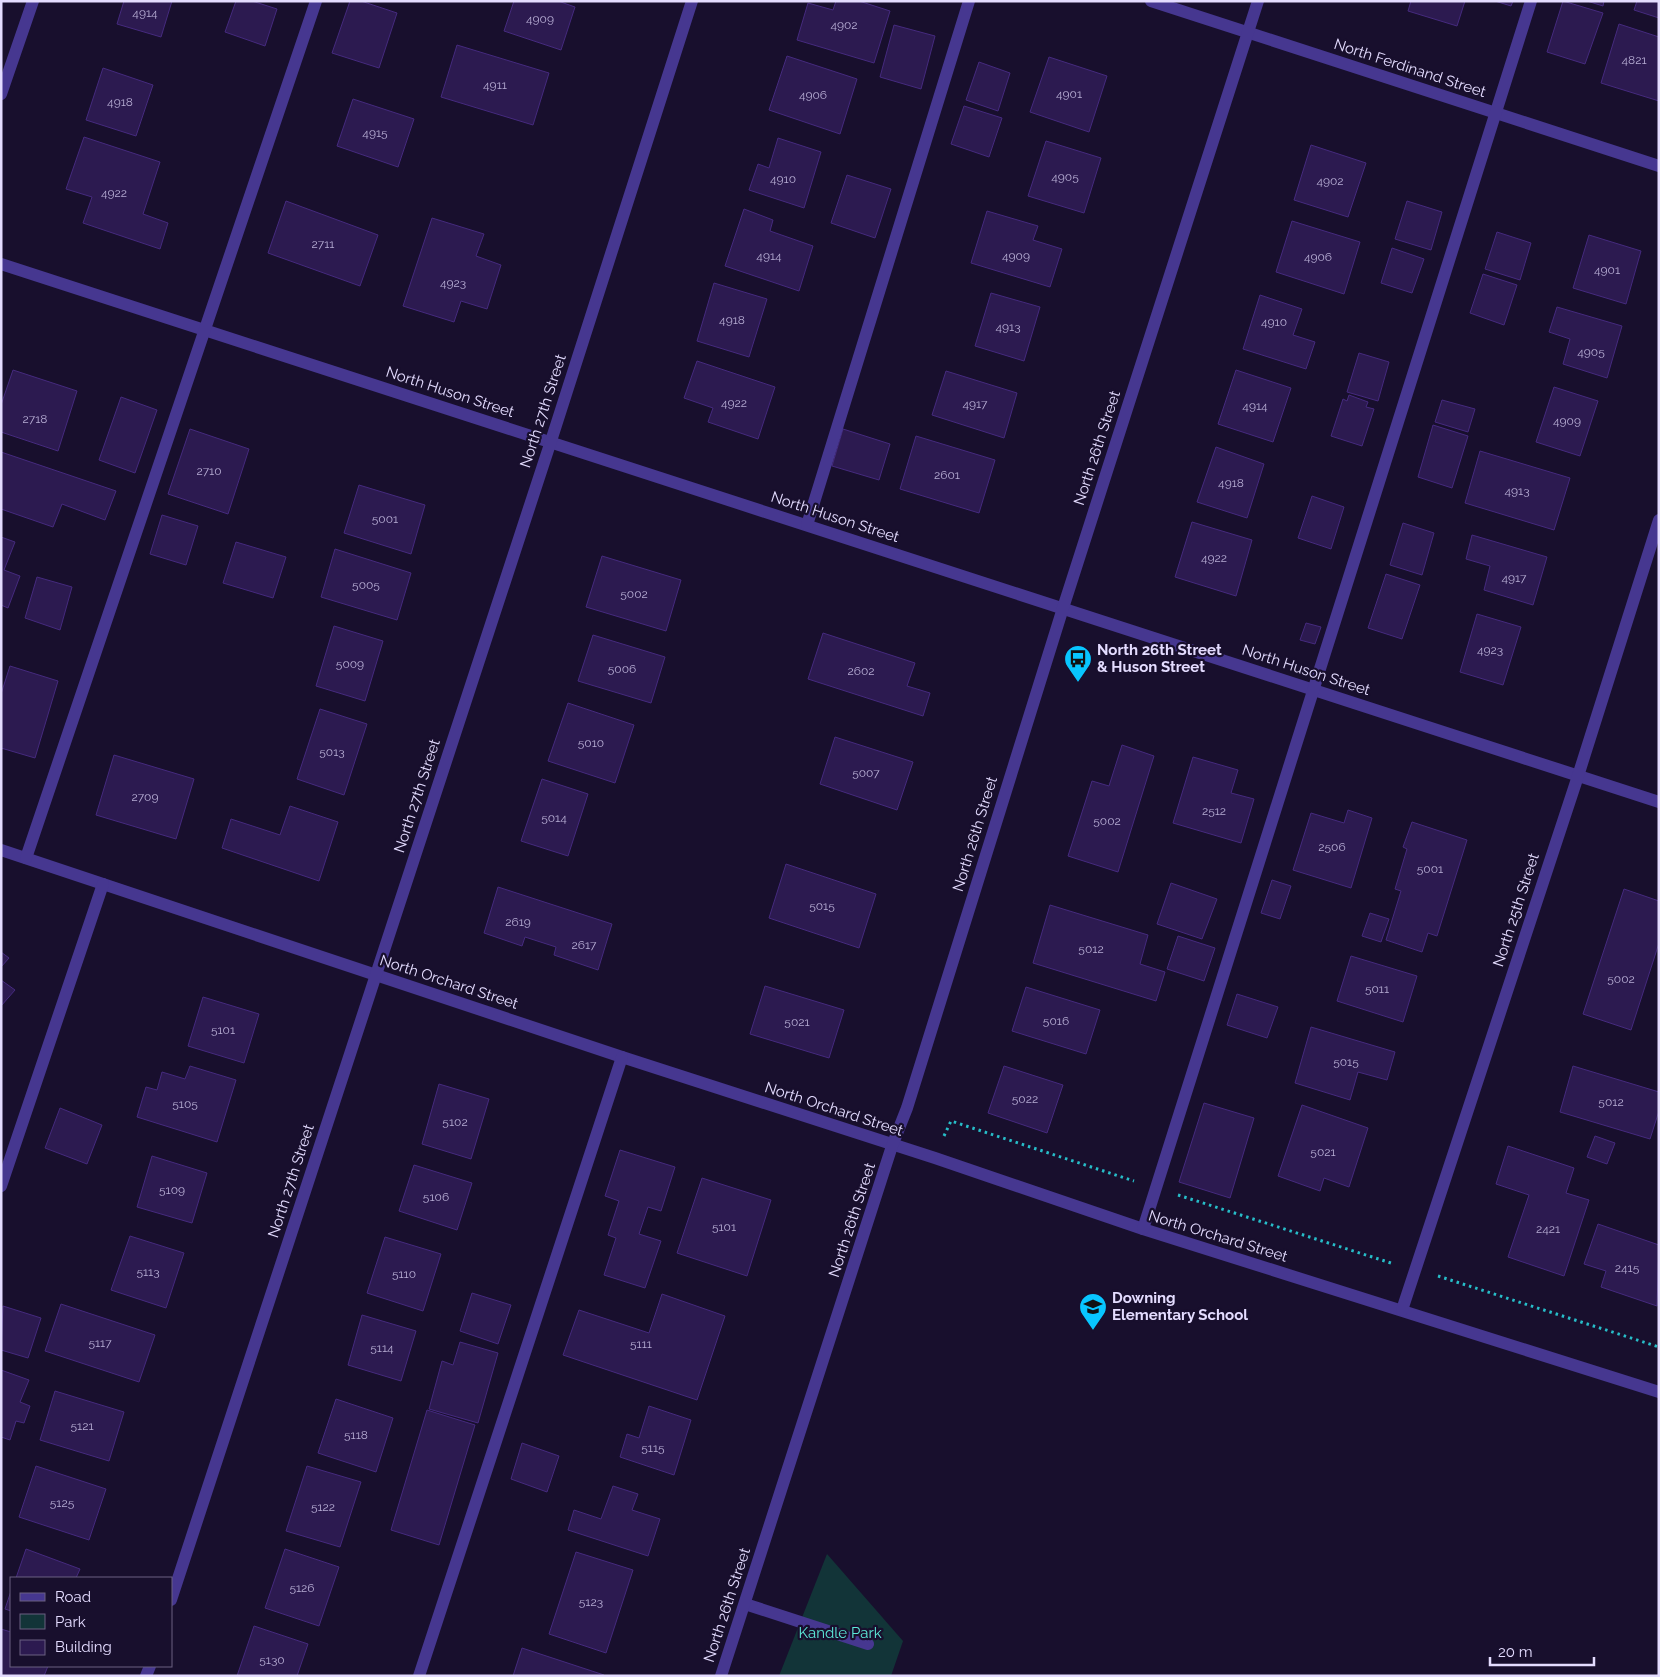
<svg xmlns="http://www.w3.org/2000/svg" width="1660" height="1677" viewBox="0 0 1660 1677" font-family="Raleway,sans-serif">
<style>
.green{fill:#123438}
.building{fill:#2c1a50;stroke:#452a7e}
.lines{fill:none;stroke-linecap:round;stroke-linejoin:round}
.path{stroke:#27bdc8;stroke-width:3;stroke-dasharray:2.5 4;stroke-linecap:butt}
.minor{stroke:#463790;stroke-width:12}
.labels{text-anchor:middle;stroke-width:4.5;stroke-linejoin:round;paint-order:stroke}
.number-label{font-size:12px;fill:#b6acd3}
.street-label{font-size:15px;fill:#e4dcff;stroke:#180f2d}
.poi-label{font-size:15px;font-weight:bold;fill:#e4dcff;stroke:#180f2d;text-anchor:start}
.park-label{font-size:15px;fill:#5dead9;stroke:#180f2d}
</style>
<rect width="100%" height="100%" fill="#180f2d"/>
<path class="green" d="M827,1554L903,1641L891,1676H779Z"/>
<g class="building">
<path d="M124,1H172L161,37L117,24Z"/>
<path d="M236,1H252L277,9L265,46L225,32Z"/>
<path d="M350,1H361L397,13L379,68L332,53Z"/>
<path d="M514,1H558L575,7L561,50L504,31Z"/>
<path d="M836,1H859L890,11L874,63L797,40L808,3L833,10Z"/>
<path d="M1411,1H1465L1457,26L1408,11Z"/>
<path d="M1495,1H1513L1511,6Z"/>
<path d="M1563,1L1603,13L1585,64L1547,52Z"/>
<path d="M1587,1H1604L1603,6Z"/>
<path d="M1637,1H1659V18L1634,10Z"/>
<path d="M1619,24L1659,37V101L1601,83Z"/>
<path d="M894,25L935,36L921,89L880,77Z"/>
<path d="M457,45L549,73L533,125L441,97Z"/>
<path d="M787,56L857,79L840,134L769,110Z"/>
<path d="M1049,57L1107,76L1089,132L1030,112Z"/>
<path d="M979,62L1010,73L998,111L966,100Z"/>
<path d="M103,68L153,85L136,136L86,120Z"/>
<path d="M353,99L414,119L398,167L337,146Z"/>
<path d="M964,106L1002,118L989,157L951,144Z"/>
<path d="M84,137L160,162L143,214L168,223L160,249L83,223L92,197L66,189Z"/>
<path d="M778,138L821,152L804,208L749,190L758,164L769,168Z"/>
<path d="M1046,141L1101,158L1084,213L1028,196Z"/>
<path d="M1311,145L1366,163L1348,217L1294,200Z"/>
<path d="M847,175L891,189L875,238L831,223Z"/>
<path d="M286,201L378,235L360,286L268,253Z"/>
<path d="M1407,201L1442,212L1431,250L1395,239Z"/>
<path d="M744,209L773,220L770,231L813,246L799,291L725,266Z"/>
<path d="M987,211L1038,226L1033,240L1062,249L1050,287L971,263Z"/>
<path d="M432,218L484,234L476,256L501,265L487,309L461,301L454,322L403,306Z"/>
<path d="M1292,221L1360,242L1344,294L1276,272Z"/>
<path d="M1497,232L1531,243L1520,280L1485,269Z"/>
<path d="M1589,235L1641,251L1626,304L1573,288Z"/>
<path d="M1392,248L1424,259L1412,293L1381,283Z"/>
<path d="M1483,274L1517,285L1504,325L1470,313Z"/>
<path d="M714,283L767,299L749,357L697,341Z"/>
<path d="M991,293L1040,307L1024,361L975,346Z"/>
<path d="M1260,295L1302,309L1293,335L1315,342L1306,369L1243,349Z"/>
<path d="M1557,307L1622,326L1607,378L1563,364L1570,339L1549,332Z"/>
<path d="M1359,353L1389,362L1378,401L1347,392Z"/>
<path d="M697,361L775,387L758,439L708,422L713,408L684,398Z"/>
<path d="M13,370L77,391L58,451L1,432V405Z"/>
<path d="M1236,370L1291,388L1273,442L1218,424Z"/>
<path d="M946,371L1017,393L1004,438L932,415Z"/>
<path d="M1554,387L1598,401L1580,456L1536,442Z"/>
<path d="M1349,395L1368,402L1366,407L1374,409L1362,446L1331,436L1343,399L1347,401Z"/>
<path d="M121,397L157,410L135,473L99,460Z"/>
<path d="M1442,400L1475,409L1468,432L1435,422Z"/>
<path d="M1433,425L1468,436L1452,488L1418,477Z"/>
<path d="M190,429L249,449L228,514L168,494Z"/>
<path d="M843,429L890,444L879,480L832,466Z"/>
<path d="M916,436L995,460L979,513L900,489Z"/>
<path d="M1216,447L1264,464L1247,518L1197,502Z"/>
<path d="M1480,451L1570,478L1554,530L1465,503Z"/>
<path d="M1,452L116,491L105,520L62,504L53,527L1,509Z"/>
<path d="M359,485L425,505L411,554L344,533Z"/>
<path d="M1312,496L1344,507L1331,549L1298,538Z"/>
<path d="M162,515L198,526L186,565L150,554Z"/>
<path d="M1192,522L1252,540L1236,596L1175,577Z"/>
<path d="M1403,523L1434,533L1422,575L1390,565Z"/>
<path d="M1472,535L1547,557L1533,605L1484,590L1490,566L1466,559Z"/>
<path d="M1,537L15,542L4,570L20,576L8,608L1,605Z"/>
<path d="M236,542L286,557L273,598L223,583Z"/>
<path d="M335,549L411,573L397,620L321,597Z"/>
<path d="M602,556L681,580L666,631L586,607Z"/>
<path d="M1386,574L1420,585L1402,639L1368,628Z"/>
<path d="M37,577L72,587L60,630L25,618Z"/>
<path d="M1477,614L1521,627L1503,685L1460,672Z"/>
<path d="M1306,623L1321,627L1315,644L1300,640Z"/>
<path d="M334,626L383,641L365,701L316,686Z"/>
<path d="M823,633L915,663L907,686L930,693L923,716L808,679Z"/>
<path d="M593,635L665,657L651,703L578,681Z"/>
<path d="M10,666L58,681L35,758L1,748V694Z"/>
<path d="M568,703L634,725L615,783L548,761Z"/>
<path d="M320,709L367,724L344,795L297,779Z"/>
<path d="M835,737L913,762L897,810L820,784Z"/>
<path d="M1122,745L1154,756L1118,872L1068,856L1092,781L1109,786Z"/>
<path d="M114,755L194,779L176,839L96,815Z"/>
<path d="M1193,757L1238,770L1231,793L1254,799L1241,843L1173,823Z"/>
<path d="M542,779L588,794L568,856L521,841Z"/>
<path d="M290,806L338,822L319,881L222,848L231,819L280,835Z"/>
<path d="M1348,810L1372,818L1351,888L1293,870L1311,813L1344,823Z"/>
<path d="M1412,822L1467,840L1437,936L1428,933L1422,952L1386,940L1401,891L1395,889L1407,849L1403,847Z"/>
<path d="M786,864L876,894L859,948L769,918Z"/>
<path d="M1272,880L1291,886L1280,919L1261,913Z"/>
<path d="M1171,883L1217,899L1202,939L1157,924Z"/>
<path d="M498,887L612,924L598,970L554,955L556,947L525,937L522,946L484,933Z"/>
<path d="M1624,889L1659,901V943L1631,1030L1583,1014Z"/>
<path d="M1050,905L1148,935L1140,964L1165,972L1156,1001L1033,963Z"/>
<path d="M1370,913L1389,919L1381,942L1362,936Z"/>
<path d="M1178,936L1215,948L1204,981L1167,969Z"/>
<path d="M1,952L9,958L1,967Z"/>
<path d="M1351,956L1417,976L1403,1022L1337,1001Z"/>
<path d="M1,980L15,990L1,1006Z"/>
<path d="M765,986L844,1010L829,1058L750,1034Z"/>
<path d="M1026,987L1100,1010L1086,1054L1012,1031Z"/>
<path d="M1237,994L1278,1007L1267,1038L1227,1025Z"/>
<path d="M203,997L259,1014L244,1063L188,1046Z"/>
<path d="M1311,1027L1395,1052L1387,1080L1358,1072L1350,1100L1295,1083Z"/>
<path d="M190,1066L236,1080L217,1142L137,1117L146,1087L157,1090L162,1072L185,1079Z"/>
<path d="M1004,1066L1063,1085L1047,1133L988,1113Z"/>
<path d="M1573,1066L1659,1092V1111L1650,1139L1560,1112Z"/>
<path d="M439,1084L489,1099L471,1159L422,1144Z"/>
<path d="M1204,1103L1254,1118L1230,1198L1179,1182Z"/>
<path d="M1302,1105L1368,1128L1349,1187L1324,1178L1320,1191L1278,1176Z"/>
<path d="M60,1108L102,1125L87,1164L45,1148Z"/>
<path d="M1595,1136L1615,1143L1607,1164L1587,1157Z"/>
<path d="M1508,1146L1574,1168L1566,1193L1589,1200L1564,1276L1508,1257L1529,1195L1496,1184Z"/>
<path d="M620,1150L675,1167L661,1211L648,1207L639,1234L661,1241L645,1288L604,1275L616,1238L608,1235L619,1201L605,1196Z"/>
<path d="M152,1156L207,1173L192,1223L137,1207Z"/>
<path d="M414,1165L472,1183L457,1230L399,1211Z"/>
<path d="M702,1178L771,1200L747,1276L677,1253Z"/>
<path d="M1598,1224L1659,1245L1657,1306L1601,1287L1606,1271L1584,1264Z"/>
<path d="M130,1236L184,1253L166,1308L111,1290Z"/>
<path d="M385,1237L441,1254L423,1311L367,1293Z"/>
<path d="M472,1293L511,1305L498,1344L460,1331Z"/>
<path d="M662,1294L725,1316L697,1400L563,1355L579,1310L649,1333Z"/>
<path d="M61,1304L155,1335L139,1382L45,1351Z"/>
<path d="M3,1306L41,1318L28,1358L1,1350Z"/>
<path d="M362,1315L416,1331L401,1381L348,1365Z"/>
<path d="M460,1342L498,1353L478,1423L429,1409L442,1361L453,1365Z"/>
<path d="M1,1370L29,1380L20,1402L30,1406L24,1423L16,1421L10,1440L1,1437Z"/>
<path d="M55,1391L124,1412L109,1461L40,1440Z"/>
<path d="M336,1399L393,1418L376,1472L318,1453Z"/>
<path d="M649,1406L691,1420L674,1475L620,1457L627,1434L639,1438Z"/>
<path d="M427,1410L475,1425L439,1545L391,1530Z"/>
<path d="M522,1443L559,1456L547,1492L511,1479Z"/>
<path d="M36,1466L106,1489L89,1540L19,1517Z"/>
<path d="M307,1466L361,1482L340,1547L286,1531Z"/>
<path d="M613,1486L638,1494L632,1510L660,1519L648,1556L568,1530L574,1510L601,1519Z"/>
<path d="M26,1549L80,1569L76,1578H16Z"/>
<path d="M285,1549L339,1567L319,1626L265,1608Z"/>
<path d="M576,1552L633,1570L606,1653L549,1634Z"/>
<path d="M11,1591V1611L5,1609Z"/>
<path d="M254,1626L308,1644L297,1676H237Z"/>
<path d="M1,1629L11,1632V1666H48L44,1676H1Z"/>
<path d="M522,1648L604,1675V1676H513Z"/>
</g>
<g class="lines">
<g class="path">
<path d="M944,1136L951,1121L1134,1181"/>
<path d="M1178,1195L1391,1263"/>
<path d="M1438,1276L1659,1347"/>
</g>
<g class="minor">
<path d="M1151,1L1659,166"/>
<path d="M1,94L33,1"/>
<path d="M1,264L1659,802"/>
<path d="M807,525L969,1"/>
<path d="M1,850L622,1057L935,1158L1143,1229L1659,1392"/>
<path d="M26,858L316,1"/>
<path d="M1,1186L103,884"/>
<path d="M1143,1229L1531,1"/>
<path d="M1402,1310L1578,776L1659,520"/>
<path d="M171,1600L551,441L692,1"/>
<path d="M745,1604L868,1644"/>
<path d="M146,1676L150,1666"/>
<path d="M419,1676L622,1057"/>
<path d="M721,1676L892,1146L907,1108L1063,608L1258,1"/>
</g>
</g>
<defs>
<symbol id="bus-pin" viewBox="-11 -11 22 30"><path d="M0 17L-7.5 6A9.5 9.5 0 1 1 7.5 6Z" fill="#08c6ff" stroke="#180f2d"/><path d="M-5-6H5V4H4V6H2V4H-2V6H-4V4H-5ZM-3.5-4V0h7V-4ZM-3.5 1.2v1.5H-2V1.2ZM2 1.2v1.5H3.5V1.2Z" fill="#111"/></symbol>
<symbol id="school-pin" viewBox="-11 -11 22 30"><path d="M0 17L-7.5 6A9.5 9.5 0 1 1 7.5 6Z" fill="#08c6ff" stroke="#180f2d"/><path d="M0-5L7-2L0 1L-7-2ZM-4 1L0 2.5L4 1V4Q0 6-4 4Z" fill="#111"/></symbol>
</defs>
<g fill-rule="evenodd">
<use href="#bus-pin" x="1062" y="643" width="32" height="43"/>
<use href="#school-pin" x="1077" y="1291" width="32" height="43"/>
</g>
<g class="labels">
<g class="number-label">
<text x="145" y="17">4914</text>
<text x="540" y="23">4909</text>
<text x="844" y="29">4902</text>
<text x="1634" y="64">4821</text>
<text x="495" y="89">4911</text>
<text x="1069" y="98">4901</text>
<text x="813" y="99">4906</text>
<text x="120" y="106">4918</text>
<text x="375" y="137">4915</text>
<text x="1065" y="181">4905</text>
<text x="783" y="183">4910</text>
<text x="1330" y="185">4902</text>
<text x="114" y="197">4922</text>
<text x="323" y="248">2711</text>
<text x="769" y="260">4914</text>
<text x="1016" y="260">4909</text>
<text x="1318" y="261">4906</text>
<text x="1607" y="274">4901</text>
<text x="453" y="287">4923</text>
<text x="732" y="324">4918</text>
<text x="1274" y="326">4910</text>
<text x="1008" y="331">4913</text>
<text x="1591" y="356">4905</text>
<text x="734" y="407">4922</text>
<text x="975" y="408">4917</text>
<text x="1255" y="410">4914</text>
<text x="35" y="423">2718</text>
<text x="1567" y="425">4909</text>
<text x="209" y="475">2710</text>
<text x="947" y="479">2601</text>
<text x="1231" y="487">4918</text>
<text x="1517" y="495">4913</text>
<text x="385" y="523">5001</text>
<text x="1214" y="562">4922</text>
<text x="1514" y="582">4917</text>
<text x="366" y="589">5005</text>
<text x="634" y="598">5002</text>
<text x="1490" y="654">4923</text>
<text x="350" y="668">5009</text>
<text x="622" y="673">5006</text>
<text x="861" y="675">2602</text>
<text x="591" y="747">5010</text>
<text x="332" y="756">5013</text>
<text x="866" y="777">5007</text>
<text x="145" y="801">2709</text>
<text x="1214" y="815">2512</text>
<text x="554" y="822">5014</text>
<text x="1107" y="825">5002</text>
<text x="1332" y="851">2506</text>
<text x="1430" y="873">5001</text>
<text x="822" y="910">5015</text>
<text x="518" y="926">2619</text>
<text x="584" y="949">2617</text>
<text x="1091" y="953">5012</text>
<text x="1621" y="983">5002</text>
<text x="1377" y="993">5011</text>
<text x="1056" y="1025">5016</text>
<text x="797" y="1026">5021</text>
<text x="223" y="1034">5101</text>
<text x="1346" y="1066">5015</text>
<text x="1025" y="1103">5022</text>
<text x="1611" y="1106">5012</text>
<text x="185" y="1108">5105</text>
<text x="455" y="1126">5102</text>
<text x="1323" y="1156">5021</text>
<text x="172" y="1194">5109</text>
<text x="436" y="1201">5106</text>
<text x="724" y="1231">5101</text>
<text x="1548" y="1233">2421</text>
<text x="1627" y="1272">2415</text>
<text x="148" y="1276">5113</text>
<text x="404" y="1278">5110</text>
<text x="100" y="1347">5117</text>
<text x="641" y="1348">5111</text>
<text x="382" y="1352">5114</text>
<text x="82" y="1430">5121</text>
<text x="356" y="1439">5118</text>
<text x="653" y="1452">5115</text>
<text x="62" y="1507">5125</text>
<text x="323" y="1511">5122</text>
<text x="302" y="1592">5126</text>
<text x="591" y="1606">5123</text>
<text x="272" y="1664">5130</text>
</g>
<g class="street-label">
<text transform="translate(1410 68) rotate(18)" y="5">North Ferdinand Street</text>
<text transform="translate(450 392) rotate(18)" y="5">North Huson Street</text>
<text transform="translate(543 411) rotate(-72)" y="5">North 27th Street</text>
<text transform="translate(1097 448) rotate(-72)" y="5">North 26th Street</text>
<text transform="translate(835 517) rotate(18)" y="5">North Huson Street</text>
<text transform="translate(1306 670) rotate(18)" y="5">North Huson Street</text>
<text transform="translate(417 796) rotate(-72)" y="5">North 27th Street</text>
<text transform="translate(975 834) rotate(-73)" y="5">North 26th Street</text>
<text transform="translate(1516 910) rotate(-72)" y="5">North 25th Street</text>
<text transform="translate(449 982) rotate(18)" y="5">North Orchard Street</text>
<text transform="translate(834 1109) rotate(18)" y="5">North Orchard Street</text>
<text transform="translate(291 1181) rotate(-72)" y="5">North 27th Street</text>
<text transform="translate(852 1220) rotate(-72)" y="5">North 26th Street</text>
<text transform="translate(1218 1236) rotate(17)" y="5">North Orchard Street</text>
<text transform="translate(727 1605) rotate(-72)" y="5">North 26th Street</text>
</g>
<g class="poi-label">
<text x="1097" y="655">North 26th Street<tspan x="1097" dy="17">&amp; Huson Street</tspan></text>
<text x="1112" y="1303">Downing<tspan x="1112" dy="17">Elementary School</tspan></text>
</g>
<g class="park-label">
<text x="840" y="1638">Kandle Park</text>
</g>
</g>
<rect width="1660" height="1677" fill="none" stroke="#e4dcff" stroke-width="5"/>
<rect x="10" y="1577" width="162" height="90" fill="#180f2d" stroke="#6a6181"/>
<rect x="20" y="1593" width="25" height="8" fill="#463790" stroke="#6a6181"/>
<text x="55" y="1602" font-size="15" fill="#e4dcff">Road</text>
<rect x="20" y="1614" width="25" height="15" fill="#123438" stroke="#6a6181"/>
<text x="55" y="1627" font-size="15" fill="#e4dcff">Park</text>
<rect x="20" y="1640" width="25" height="15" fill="#2c1a50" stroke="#6a6181"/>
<text x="55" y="1652" font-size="15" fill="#e4dcff">Building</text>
<path d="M1490 1657v8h104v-8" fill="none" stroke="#e4dcff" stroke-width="2.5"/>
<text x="1498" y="1657" font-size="15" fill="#e4dcff" stroke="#180f2d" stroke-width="4" paint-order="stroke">20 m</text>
</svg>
